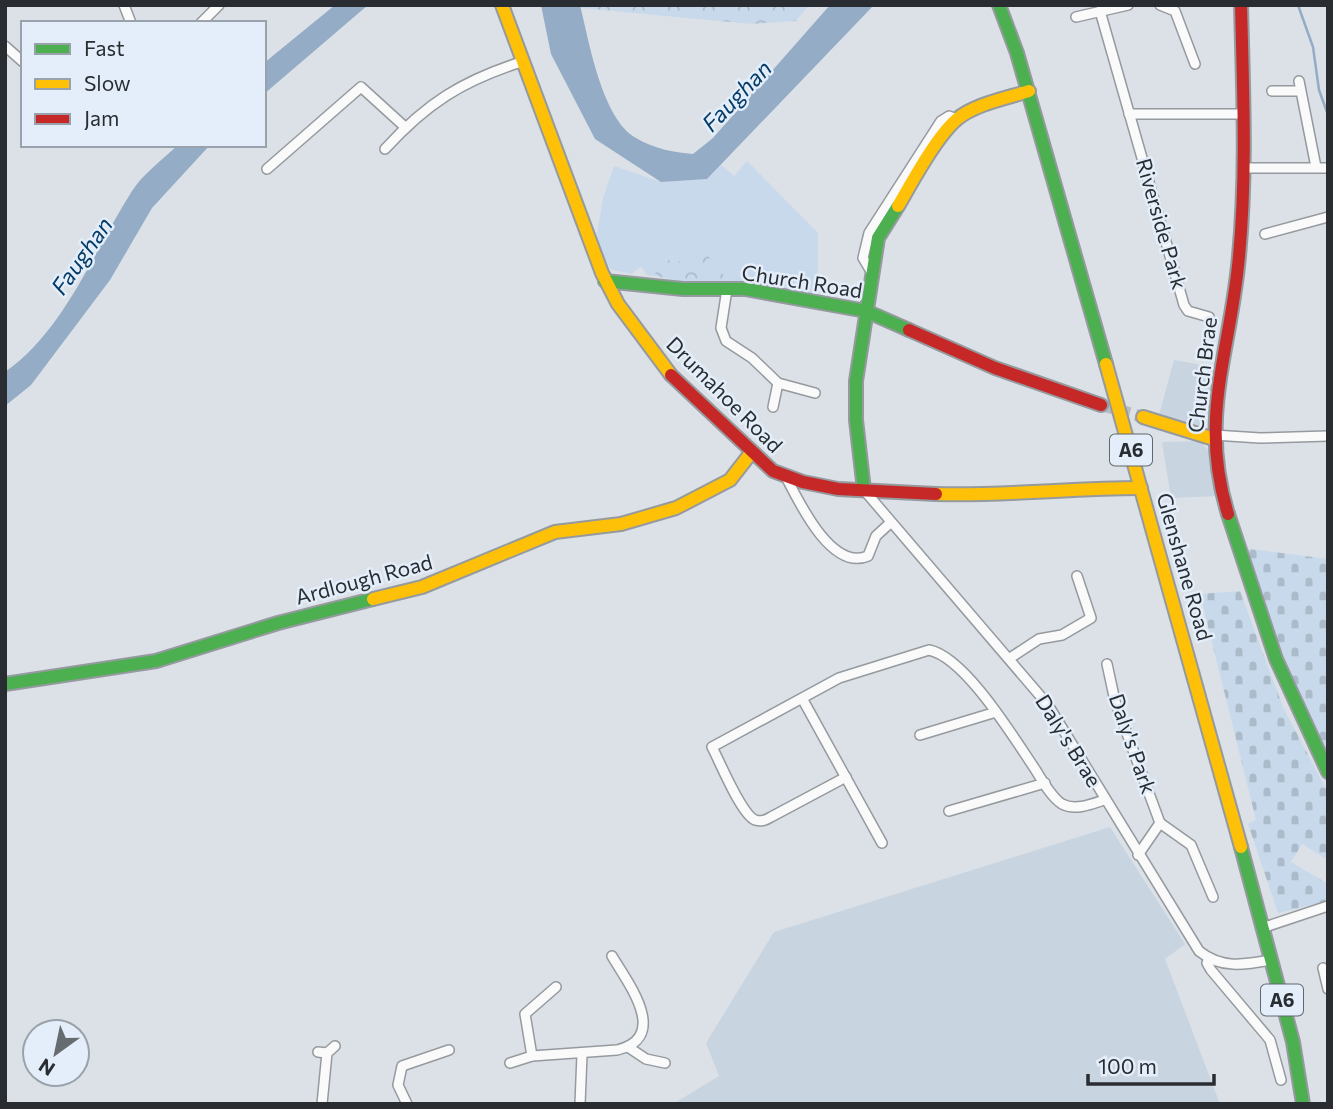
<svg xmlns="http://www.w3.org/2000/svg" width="1333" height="1109" viewBox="0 0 1333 1109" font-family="Commissioner,sans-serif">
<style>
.built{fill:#c8d4e0}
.grass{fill:#c8d9eb}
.cemetery{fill:url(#cemetery-stones)}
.park{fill:url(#park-crowns)}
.water{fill:#94acc6}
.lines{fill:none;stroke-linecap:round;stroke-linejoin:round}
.stream{stroke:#94acc6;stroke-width:2.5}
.secondary-tunnel{stroke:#b7bdc3;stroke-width:12;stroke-dasharray:12 6;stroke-linecap:butt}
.street-casing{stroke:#959a9e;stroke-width:12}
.fast-casing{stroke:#959a9e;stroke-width:16}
.slow-casing{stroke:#959a9e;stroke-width:16}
.jam-casing{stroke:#959a9e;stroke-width:16}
.street{stroke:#fafafb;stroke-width:9}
.fast{stroke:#4caf50;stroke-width:12}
.slow{stroke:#ffc107;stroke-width:12}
.jam{stroke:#c62828;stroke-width:12}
.labels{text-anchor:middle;stroke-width:5;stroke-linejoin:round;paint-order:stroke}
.shield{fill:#e3eefa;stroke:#61676d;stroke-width:2}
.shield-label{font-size:19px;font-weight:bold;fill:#292d31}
.street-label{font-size:21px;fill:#292d31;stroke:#e3eefa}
.water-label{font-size:23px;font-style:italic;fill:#053c67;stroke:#e3eefa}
</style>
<defs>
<pattern id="cemetery-stones" width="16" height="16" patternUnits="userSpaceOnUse" patternTransform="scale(1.75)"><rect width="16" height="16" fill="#c8d9eb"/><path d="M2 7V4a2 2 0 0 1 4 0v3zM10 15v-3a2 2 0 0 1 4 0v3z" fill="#acbbca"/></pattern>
<pattern id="park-crowns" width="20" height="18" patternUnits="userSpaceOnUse" patternTransform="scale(1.75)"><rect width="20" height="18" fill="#c8d9eb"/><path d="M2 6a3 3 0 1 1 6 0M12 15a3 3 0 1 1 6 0" fill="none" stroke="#acbbca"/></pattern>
</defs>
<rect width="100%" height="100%" fill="#dbe1e7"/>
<g class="built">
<path d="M1174,360L1213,367L1212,400L1203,431L1159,415Z"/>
<path d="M1200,441L1209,451L1219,496L1171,498L1162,442Z"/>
<path d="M1110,827L1185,944L1165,959L1220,1104H673L719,1076L706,1043L774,932Z"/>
</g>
<path class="grass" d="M747,161L818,233V273L814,295L746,281L729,282L706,253L677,263L661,258L655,276L647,275L641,267L631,274L610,269L596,240L603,198L614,166L661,182L707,179L721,165L734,176Z"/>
<g class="cemetery">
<path d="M1244,548L1328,559V758L1255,590Z"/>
<path d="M1240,591L1283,707L1328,793V860L1302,844L1291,862L1328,884V901L1278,913L1248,824L1256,820L1200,594Z"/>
</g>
<g class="park">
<path d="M580,5H809L796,21L751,24L581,8Z"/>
<path d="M695,251L706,253L729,282L693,284L655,276L657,261L661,258L677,263Z"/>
</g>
<g class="water">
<path d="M335,5H368L264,94V63Z"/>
<path d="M541,5H580C589,41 602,119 636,138C654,149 673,152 693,154L713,138L830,5H874L707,179L661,182L595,139L551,54Z"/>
<path d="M178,145H210L152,208L110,280L31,385L5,406V372C65,330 93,252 132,191C143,174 163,159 178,145Z"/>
</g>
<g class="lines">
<g class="stream">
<path d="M949,5H962"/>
<path d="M1298,5L1313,47L1319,90L1328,115"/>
</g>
<path class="secondary-tunnel" d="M1101,405L1143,417"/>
<defs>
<g id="street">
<path d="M124,5L131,23"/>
<path d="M1160,5L1175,11L1195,64"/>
<path d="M1100,11L1184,305L1188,311L1209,317"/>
<path d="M1076,17L1128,5"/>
<path d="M201,23L219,5"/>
<path d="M5,46L23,62"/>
<path d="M1299,81L1316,167"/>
<path d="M1272,91H1300"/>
<path d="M1129,114H1243"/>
<path d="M385,149C427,103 462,81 521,62"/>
<path d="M1244,168H1328"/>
<path d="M267,169L361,87L405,127"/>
<path d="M1265,234L1328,217"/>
<path d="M872,273L863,258L869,233L941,121L949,116L957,119"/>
<path d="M727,289L721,328L726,341L752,358L778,383L815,393"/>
<path d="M773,407L778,383"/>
<path d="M1214,435L1260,438L1328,436"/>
<path d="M785,475C798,500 831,572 868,556L876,536L889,524"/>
<path d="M864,490L1048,705L1199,951C1221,969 1244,965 1271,960"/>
<path d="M1010,658L1039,639L1062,635L1091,618L1077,576"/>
<path d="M1107,664L1115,701L1160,823L1138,855"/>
<path d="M803,700L882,843"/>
<path d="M920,735L996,712"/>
<path d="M846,777L771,817C766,820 762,822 755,820C741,814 720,762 712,747L839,678L929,650C965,657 1014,738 1035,769C1042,780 1051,797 1062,804C1075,811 1092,804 1104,800"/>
<path d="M949,811L1045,783"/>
<path d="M1160,823L1191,845L1213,897"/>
<path d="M1262,928L1328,906"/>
<path d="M1209,959L1207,963L1211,970L1270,1040L1281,1080"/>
<path d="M1323,968L1328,989"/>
<path d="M628,1047L646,1059L665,1063"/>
<path d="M318,1052L327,1053L335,1046"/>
<path d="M532,1056L525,1014L556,987"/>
<path d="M510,1063L532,1056L617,1050C671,1037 627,982 612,956"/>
<path d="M322,1104L327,1053"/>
<path d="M407,1104L398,1085L402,1066L449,1050"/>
<path d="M580,1104L582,1055"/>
</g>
<g id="fast">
<path d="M999,5L1017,53L1106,364"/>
<path d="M605,281L683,289H745L866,311L909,330"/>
<path d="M864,490L856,420V381L878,238L898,206"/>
<path d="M1228,514L1276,659L1328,772"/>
<path d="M5,684L156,661L278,623L373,599"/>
<path d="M1241,847L1293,1042L1303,1104"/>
</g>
<g id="slow">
<path d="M502,5L602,273L618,304L671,375"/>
<path d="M898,206C912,182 936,137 957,119C975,104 1007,98 1029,91"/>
<path d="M1106,364L1241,847"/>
<path d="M1143,417L1214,439"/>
<path d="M936,494C1005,496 1072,488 1141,488"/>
<path d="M373,599L422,587L555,532L621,524L676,508L730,480L751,453"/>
</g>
<g id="jam">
<path d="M909,330L995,368L1101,405"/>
<path d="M671,375L773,471L803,482L838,489L936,494"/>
<path d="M1228,514C1198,416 1231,351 1239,256C1247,172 1243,89 1241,5"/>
</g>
</defs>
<use href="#street" class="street-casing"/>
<use href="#fast" class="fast-casing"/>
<use href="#slow" class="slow-casing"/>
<use href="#jam" class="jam-casing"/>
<use href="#street" class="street"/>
<use href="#fast" class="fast"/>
<use href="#slow" class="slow"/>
<use href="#jam" class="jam"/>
</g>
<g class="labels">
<g class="shield">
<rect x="1110" y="434.5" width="42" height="31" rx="5"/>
<rect x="1261" y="984.5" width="42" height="31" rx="5"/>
</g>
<g class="shield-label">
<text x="1131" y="457">A6</text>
<text x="1282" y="1007">A6</text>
</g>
<g class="street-label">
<text transform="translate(1161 224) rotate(74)" y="7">Riverside Park</text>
<text transform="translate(802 282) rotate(9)" y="7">Church Road</text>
<text transform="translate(1203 375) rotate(-83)" y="7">Church Brae</text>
<text transform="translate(724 395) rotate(45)" y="7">Drumahoe Road</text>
<text transform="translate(1184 567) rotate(74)" y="7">Glenshane Road</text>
<text transform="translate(364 580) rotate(-15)" y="7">Ardlough Road</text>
<text transform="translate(1068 741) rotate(58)" y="7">Daly's Brae</text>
<text transform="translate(1132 744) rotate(71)" y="7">Daly's Park</text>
</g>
<g class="water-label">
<text transform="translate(737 96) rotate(-46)" y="8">Faughan</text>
<text transform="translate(82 256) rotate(-55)" y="8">Faughan</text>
</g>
</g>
<rect width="1333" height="1109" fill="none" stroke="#292d31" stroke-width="14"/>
<rect x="21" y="21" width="245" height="126" fill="#e3eefa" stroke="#99a1aa" stroke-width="2"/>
<rect x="35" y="44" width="35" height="10" fill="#4caf50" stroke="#99a1aa" stroke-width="2"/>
<text x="84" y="56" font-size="21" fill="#292d31">Fast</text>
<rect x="35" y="79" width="35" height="10" fill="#ffc107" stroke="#99a1aa" stroke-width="2"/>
<text x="84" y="91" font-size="21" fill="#292d31">Slow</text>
<rect x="35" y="114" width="35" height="10" fill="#c62828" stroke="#99a1aa" stroke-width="2"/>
<text x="84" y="126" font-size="21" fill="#292d31">Jam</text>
<g transform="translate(56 1053) rotate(213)"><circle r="33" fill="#e3eefa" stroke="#99a1aa" stroke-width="2"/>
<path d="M0-5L12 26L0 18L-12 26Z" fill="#676c71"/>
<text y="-10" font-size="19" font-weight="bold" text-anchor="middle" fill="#292d31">N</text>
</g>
<path d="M1088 1074v10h126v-10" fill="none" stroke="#292d31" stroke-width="3.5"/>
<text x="1098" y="1074" font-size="21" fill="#292d31" stroke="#e3eefa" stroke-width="5" paint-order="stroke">100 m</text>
</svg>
